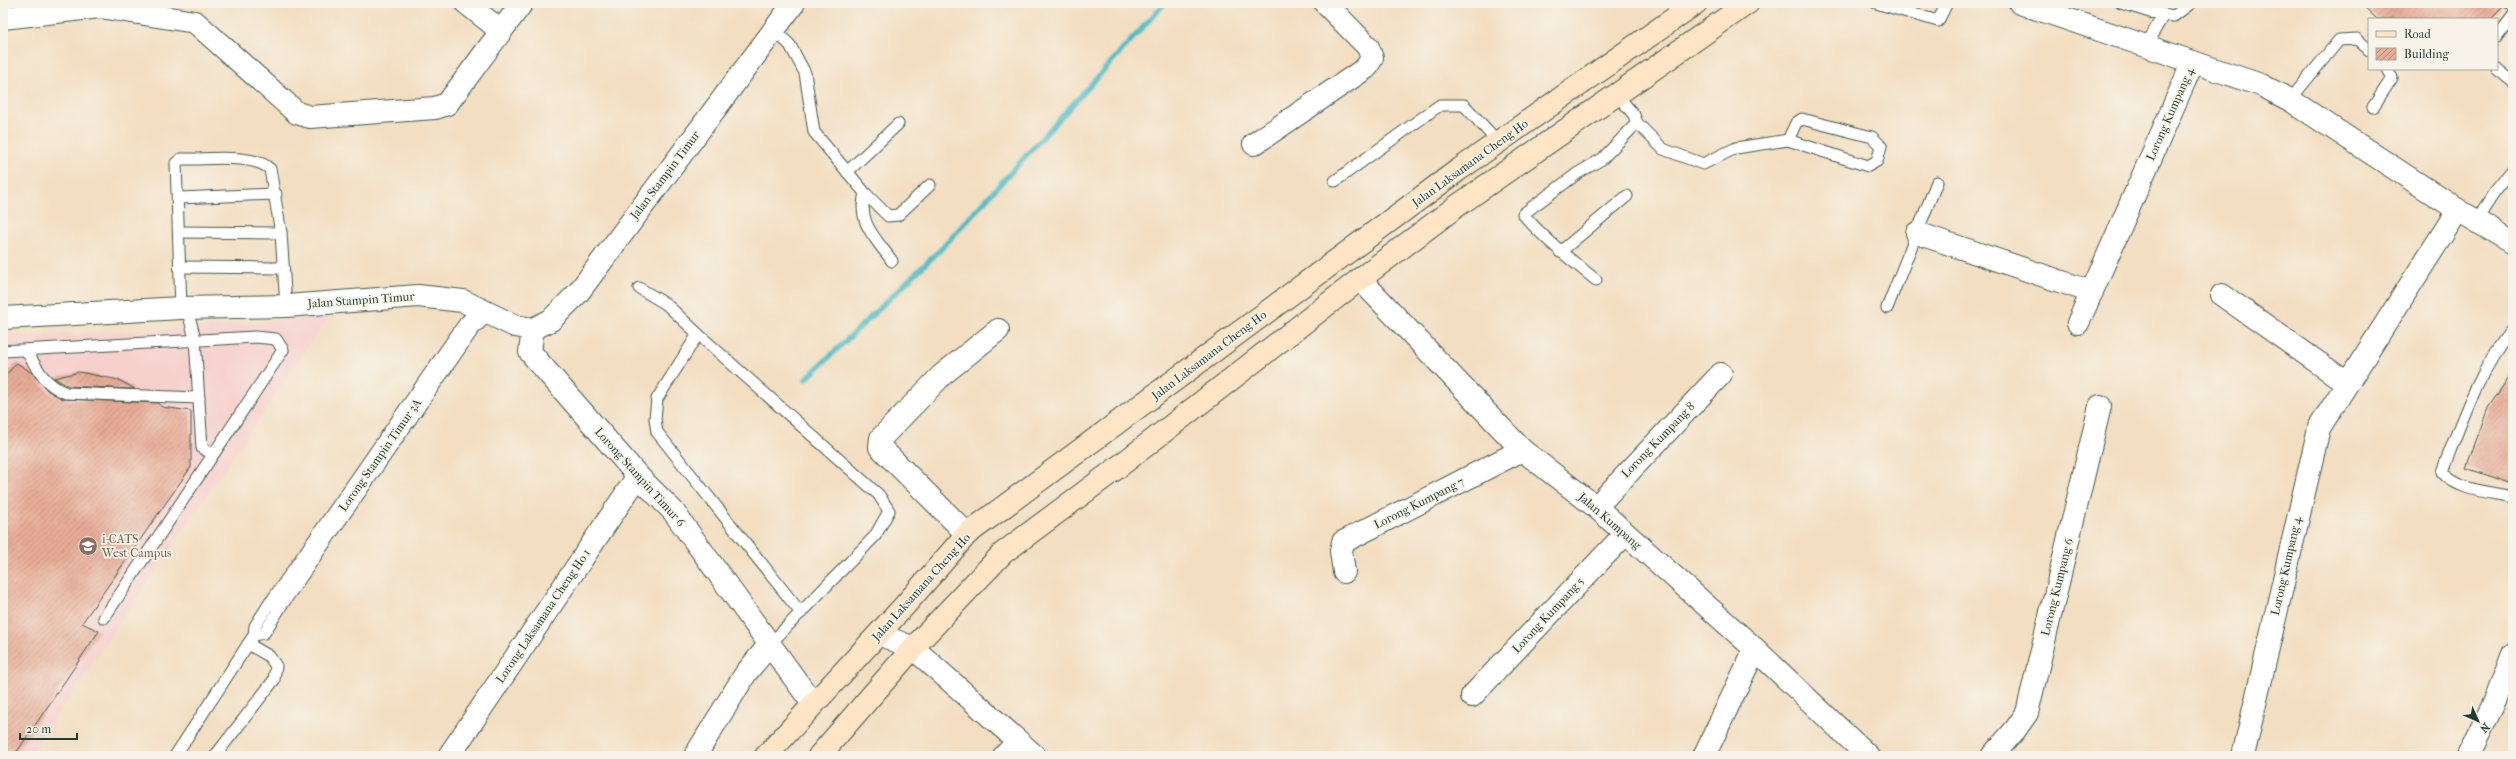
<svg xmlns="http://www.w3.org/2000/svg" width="2516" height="759" viewBox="0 0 2516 759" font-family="'IM FELL French Canon',serif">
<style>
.built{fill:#f7d0ce}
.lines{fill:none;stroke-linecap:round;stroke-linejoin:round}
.stream{stroke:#4ebcc4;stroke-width:5.5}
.building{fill:url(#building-hatch)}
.service-casing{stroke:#3f5549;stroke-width:13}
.minor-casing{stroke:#3f5549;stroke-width:24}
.tertiary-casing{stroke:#3f5549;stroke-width:24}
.secondary-casing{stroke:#3f5549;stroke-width:24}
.service{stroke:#fff;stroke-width:11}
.minor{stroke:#fff;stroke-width:22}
.tertiary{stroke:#fff;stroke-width:22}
.secondary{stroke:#ffe4c6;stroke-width:22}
.labels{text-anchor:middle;stroke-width:3.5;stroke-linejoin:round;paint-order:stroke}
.street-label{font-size:12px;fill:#1f3d34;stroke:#f7f3e8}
.education-label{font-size:12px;fill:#785e54;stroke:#f7f3e8;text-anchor:start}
</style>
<defs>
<pattern id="building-hatch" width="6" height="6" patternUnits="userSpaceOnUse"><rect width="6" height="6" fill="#e8ac96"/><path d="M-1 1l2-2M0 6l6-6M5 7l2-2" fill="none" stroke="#bb8d7b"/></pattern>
</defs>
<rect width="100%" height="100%" fill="#f7f3e8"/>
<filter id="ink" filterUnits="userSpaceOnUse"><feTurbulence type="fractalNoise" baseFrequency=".025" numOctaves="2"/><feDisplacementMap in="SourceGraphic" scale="8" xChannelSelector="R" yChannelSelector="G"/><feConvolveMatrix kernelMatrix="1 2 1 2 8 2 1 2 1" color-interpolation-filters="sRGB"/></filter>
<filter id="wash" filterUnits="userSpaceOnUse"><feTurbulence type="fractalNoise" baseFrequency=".012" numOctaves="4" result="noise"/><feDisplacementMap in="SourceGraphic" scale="16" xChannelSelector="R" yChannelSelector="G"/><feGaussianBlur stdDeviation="0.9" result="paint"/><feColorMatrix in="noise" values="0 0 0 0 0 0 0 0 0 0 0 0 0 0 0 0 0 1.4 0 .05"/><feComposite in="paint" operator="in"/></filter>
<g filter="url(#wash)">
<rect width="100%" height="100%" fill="#f3dec1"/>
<path class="built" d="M329,316L29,756H3V336L193,329Z"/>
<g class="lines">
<path class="stream" d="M806,379L942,248L1165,3"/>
</g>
<g id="blocks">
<g class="building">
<path d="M2360,3H2502L2503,7L2491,19H2377Z"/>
<path d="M17,363L32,373L48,391L63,399L157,403L162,407L191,411V467L82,623L99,631L14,756H11L3,750V378Z"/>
<path d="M2513,371V484L2466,468L2488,408Z"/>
<path d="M79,372L119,380L135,389L68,386L54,378Z"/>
</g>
</g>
</g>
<g filter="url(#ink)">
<use href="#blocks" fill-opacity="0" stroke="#3f5549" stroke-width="1"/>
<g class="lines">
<defs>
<g id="service">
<path d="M1876,3L1938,21L1947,3"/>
<path d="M2121,3L2150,12L2174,16L2191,3"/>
<path d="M2509,3L2513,6"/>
<path d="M773,29L790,45L805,73L814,132L865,193C857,223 875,237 892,261"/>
<path d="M2497,37L2513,16"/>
<path d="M2146,45L2164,14"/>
<path d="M2497,69L2513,82"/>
<path d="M2290,100L2339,40L2357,39L2369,50"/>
<path d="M2373,107L2392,78L2387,69"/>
<path d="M1637,123L1663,149L1703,164L1736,148L1788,140L1868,166L1877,161L1881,146L1872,137L1802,119L1796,123L1788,140"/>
<path d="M847,172L898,124"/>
<path d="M1335,181L1440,105H1464L1498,142"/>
<path d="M865,193L888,216L898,215L930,185"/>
<path d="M179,198L276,194"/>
<path d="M2476,221L2494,193L2513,169"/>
<path d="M179,232L281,233"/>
<path d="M1560,252L1627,196"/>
<path d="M180,267L283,268"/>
<path d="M1596,280C1570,259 1545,240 1523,214L1578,173L1602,159L1637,123L1634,115L1617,95"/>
<path d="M639,288L666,304L698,334L657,399L655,419L657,432L801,613"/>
<path d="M181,308L176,163L181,159H189C211,159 254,154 270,169L281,233L286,306"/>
<path d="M187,308L195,339L202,448L213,454"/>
<path d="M1887,308L1937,182"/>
<path d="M2513,328C2479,370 2461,422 2442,472C2458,491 2490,492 2513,497"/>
<path d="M698,334L879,495L889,511L875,536L770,644"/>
<path d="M26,350C37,369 45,385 66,393L199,398"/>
<path d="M3,351L255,337L276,339L283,350L104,618"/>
<path d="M175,756L254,635L255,626L271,601H278L280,608L264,633L254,635"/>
<path d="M215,756L274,680L276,666L269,656L248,644"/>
</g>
<g id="minor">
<path d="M466,3L501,31"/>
<path d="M2020,3L2193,62"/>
<path d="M3,18L100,7L195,22L297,113L310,117L435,108L447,104L522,3"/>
<path d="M1254,144L1366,68L1372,58L1368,47L1325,3"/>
<path d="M1917,233L2092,292"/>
<path d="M2222,295L2347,383"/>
<path d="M2078,323L2193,62L2261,85L2290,100L2458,210L2513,243"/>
<path d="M533,329L530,352L638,476L673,511L813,704"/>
<path d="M1596,507L1721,374"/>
<path d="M967,534L880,447L881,438L942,375L998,330"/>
<path d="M1344,572L1341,551L1343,542L1522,450"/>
<path d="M278,601L469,326L484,312"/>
<path d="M879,634L913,648L1035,756"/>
<path d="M1472,696L1625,534"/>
<path d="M449,756L638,476"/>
<path d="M695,756L746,673L770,644"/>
<path d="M1004,756L1018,742"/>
<path d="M1704,756L1755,649"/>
<path d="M1992,756L2015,730L2027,713L2100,406"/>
<path d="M2243,756L2319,428L2458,210"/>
<path d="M2468,756L2496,699L2513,654"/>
</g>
<g id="tertiary">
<path d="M1360,279L1522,450L1596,507L1755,649L1868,756"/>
<path d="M3,318L181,308L286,306L418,296L463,301L515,326L533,329L551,320L578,293L794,3"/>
</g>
<g id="secondary">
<path d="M766,756L906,604L967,534L1457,171L1696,3"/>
<path d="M819,756L913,648L1003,553L1117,468L1360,279L1457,206L1748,3"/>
</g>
</defs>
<use href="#service" class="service-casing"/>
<use href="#minor" class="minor-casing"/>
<use href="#tertiary" class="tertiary-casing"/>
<use href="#secondary" class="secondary-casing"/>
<use href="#service" class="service"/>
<use href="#minor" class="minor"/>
<use href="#tertiary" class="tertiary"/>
<use href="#secondary" class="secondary"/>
</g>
</g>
<defs>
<symbol id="university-disc" viewBox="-11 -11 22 22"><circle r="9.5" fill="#8d6e63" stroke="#f7f3e8"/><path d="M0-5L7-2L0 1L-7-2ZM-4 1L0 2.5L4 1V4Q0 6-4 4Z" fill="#fff"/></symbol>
</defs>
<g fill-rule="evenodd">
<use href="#university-disc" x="77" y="535" width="22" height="22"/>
</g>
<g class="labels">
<g class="street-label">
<text transform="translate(2170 114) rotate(-66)" y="4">Lorong Kumpang 4</text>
<text transform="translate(1470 163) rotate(-36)" y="4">Jalan Laksamana Cheng Ho</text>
<text transform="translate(665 175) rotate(-53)" y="4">Jalan Stampin Timur</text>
<text transform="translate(361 300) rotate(-4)" y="4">Jalan Stampin Timur</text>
<text transform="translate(1209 355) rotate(-37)" y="4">Jalan Laksamana Cheng Ho</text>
<text transform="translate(1658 440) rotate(-46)" y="4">Lorong Kumpang 8</text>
<text transform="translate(380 455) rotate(-55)" y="4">Lorong Stampin Timur 3A</text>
<text transform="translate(640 477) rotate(48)" y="4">Lorong Stampin Timur 6</text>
<text transform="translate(1419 503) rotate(-27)" y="4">Lorong Kumpang 7</text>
<text transform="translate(1610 521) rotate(41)" y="4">Jalan Kumpang</text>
<text transform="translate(2286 566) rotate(-77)" y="4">Lorong Kumpang 4</text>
<text transform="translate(921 587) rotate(-48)" y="4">Jalan Laksamana Cheng Ho</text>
<text transform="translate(2057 587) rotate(-76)" y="4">Lorong Kumpang 6</text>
<text transform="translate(1548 615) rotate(-47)" y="4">Lorong Kumpang 5</text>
<text transform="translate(543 616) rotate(-56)" y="4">Lorong Laksamana Cheng Ho 1</text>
</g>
<g class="education-label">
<text x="102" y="543">i-CATS<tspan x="102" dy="14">West Campus</tspan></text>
</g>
</g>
<rect width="2516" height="759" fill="none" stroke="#f7f3e8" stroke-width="16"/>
<rect x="2368" y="18" width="130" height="52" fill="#f7f3e8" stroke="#a1aaa0"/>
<rect x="2376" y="31" width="20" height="6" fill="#ffe4c6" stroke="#a1aaa0"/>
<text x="2404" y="38" font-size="12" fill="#1f3d34">Road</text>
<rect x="2376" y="48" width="20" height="12" fill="url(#building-hatch)" stroke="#a1aaa0"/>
<text x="2404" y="58" font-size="12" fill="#1f3d34">Building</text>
<g transform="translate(2478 721) rotate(135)" stroke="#f7f3e8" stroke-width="3" paint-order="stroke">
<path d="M0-3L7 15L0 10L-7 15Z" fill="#1f3d34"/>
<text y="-6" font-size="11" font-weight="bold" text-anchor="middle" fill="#1f3d34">N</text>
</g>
<path d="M20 733v6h57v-6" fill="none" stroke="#1f3d34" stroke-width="2"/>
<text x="26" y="733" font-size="12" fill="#1f3d34" stroke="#f7f3e8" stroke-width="3" paint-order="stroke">20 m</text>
</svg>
